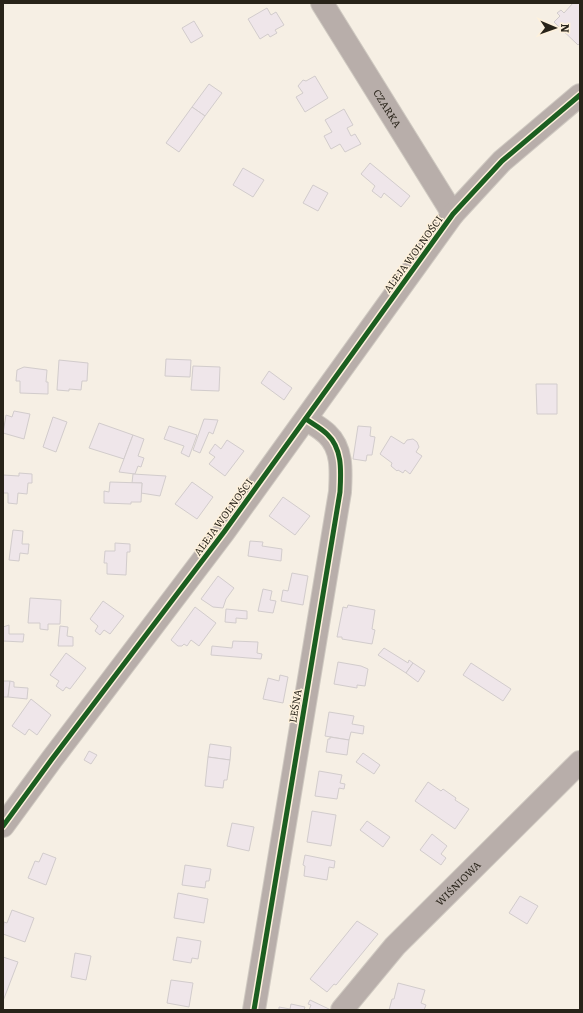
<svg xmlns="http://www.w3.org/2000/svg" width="583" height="1013" viewBox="0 0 583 1013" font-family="Literata,serif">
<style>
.building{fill:#efe6ea;stroke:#d2cccc}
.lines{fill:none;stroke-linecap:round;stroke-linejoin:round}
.minor-casing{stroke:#cfc9c1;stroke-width:24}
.minor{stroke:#b8aeaa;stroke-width:22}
.cycleway-casing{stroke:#fef1dc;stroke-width:8}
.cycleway{stroke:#1b5e20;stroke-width:5}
.labels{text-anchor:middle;stroke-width:3;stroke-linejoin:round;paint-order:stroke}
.street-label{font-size:10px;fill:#282319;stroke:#fef1dc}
</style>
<rect width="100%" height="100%" fill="#f6efe4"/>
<g class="building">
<path d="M573,3H580V43L578,45L554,22L560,16L557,13L561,10L564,13Z"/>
<path d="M267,8L271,15L276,12L284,25L275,30L277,33L270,37L268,34L260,39L248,19Z"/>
<path d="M194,21L203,36L191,43L182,28Z"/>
<path d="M315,76L328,98L305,112L296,97L303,93L298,86L303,80L306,81Z"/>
<path d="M209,84L222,93L205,116L192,107Z"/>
<path d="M192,107L205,116L179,152L166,143Z"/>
<path d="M344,109L353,125L347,128L351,136L355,134L361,144L345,152L340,144L331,149L324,136L332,132L325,120Z"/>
<path d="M370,163L410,196L401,207L384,193L381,198L372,191L375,186L361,174Z"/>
<path d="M243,168L264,180L253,197L233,185Z"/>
<path d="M313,185L328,193L318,211L303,203Z"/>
<path d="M166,359L191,360L190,377L165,376Z"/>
<path d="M59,360L88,363L87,381H82L81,390L69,389V391L57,390Z"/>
<path d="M193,366L220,367L219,391L191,390Z"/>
<path d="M24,367L47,370L46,382H48V394L20,393V381H16L17,370Z"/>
<path d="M269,371L292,388L284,400L261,383Z"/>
<path d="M536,384H557V414H537Z"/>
<path d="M14,411L30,414L24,439L3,433L6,415L12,417Z"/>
<path d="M53,417L67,422L56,452L43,447Z"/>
<path d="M204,419L218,420L213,434L209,432L200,453L193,450Z"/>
<path d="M99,423L133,435L124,459L89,448Z"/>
<path d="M169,426L197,435L189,457L181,453L184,446L164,439Z"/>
<path d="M358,426L371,427L370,436L375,437L372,455H367L366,461L353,459Z"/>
<path d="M133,435L144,439L138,456L144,458L141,467L138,466L135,474L119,472Z"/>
<path d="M391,436L404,444L407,440L413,439L417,442L419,447L416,452L422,456L410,474L405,470L403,473L398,470L397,471L391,466L392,463L380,454Z"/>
<path d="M227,440L244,451L225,476L209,464L215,457L209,453L215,444L221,449Z"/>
<path d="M19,473L32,474V483H28L27,494L18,493L17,504L8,503V493H3V475L19,476Z"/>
<path d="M133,474L166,476L160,496L141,493L142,483H132Z"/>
<path d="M110,482L142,483L141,502H131V504L104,503V491L109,492Z"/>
<path d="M192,482L213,497L197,519L175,504Z"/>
<path d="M283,497L310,516L295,535L269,516Z"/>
<path d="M13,530L23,531L22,544H29L28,554L20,553L19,561L9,560Z"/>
<path d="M250,541L263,542L262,546L282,549L281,561L248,556Z"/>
<path d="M115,543L130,544V552H127L126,575L107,574V563H104L105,551H115Z"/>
<path d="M292,573L308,576L303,605L281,601L283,590L288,591Z"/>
<path d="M218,576L234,588L226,599L223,608L213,607L201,599Z"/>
<path d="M263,589L272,591L270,600L276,601L273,613L258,611Z"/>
<path d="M30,598L61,600L60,624H48V630L40,629V623H28Z"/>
<path d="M103,601L124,616L110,634L104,630L100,635L95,631L98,626L90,619Z"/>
<path d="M348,605L375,610L372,629L375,630L372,644L342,639V637H337L343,607L347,608Z"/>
<path d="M195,607L216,623L199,646L191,640L187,646L184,644L182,646H178L171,640Z"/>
<path d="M226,609L247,611V619L236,618V623L225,622Z"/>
<path d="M9,625V634H24L23,642L3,641V627Z"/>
<path d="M60,626L68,627L67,636L73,637V646H58Z"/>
<path d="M233,641L258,642L257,653L262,654L261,659L211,655L212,646L232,648Z"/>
<path d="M384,648L408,663L409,660L413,663L406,673L378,655Z"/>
<path d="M66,653L86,668L70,689L66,687L63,691L56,686L59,681L50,675Z"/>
<path d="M338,662L361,666L368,669L365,686L357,685V688L334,684Z"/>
<path d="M413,663L425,671L418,682L406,673Z"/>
<path d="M471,663L511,689L503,701L463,675Z"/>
<path d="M280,675L288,677L283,703L263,699L268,678L279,681Z"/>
<path d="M3,681H10L8,697H3Z"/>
<path d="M10,681L14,682V687L28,688L27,699L8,697Z"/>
<path d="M31,699L51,715L37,735L29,729L25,735L12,726Z"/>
<path d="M329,712L354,716L352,724L364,726L363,734L351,732L349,740L325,736Z"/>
<path d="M330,737L349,740L347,755L326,752L328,739H330Z"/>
<path d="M210,744L231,747L230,760L208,757Z"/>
<path d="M89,751L97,755L91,764L84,760Z"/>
<path d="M363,753L380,765L374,774L356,762Z"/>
<path d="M208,757L230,760L227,780H224L223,788L205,786Z"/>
<path d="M319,771L342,775L340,783L345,784L344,789L339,788L337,799L315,796Z"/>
<path d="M428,782L441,791L443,789L456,798L455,800L469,809L455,829L415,801Z"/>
<path d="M312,811L336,815L331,846L307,842Z"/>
<path d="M367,821L390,837L383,847L360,830Z"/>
<path d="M232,823L254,827L249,851L227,846Z"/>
<path d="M432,834L447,846L441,854L446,858L441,865L420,850Z"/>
<path d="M43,853L56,858L46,885L28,878L35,861L39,862Z"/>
<path d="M305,855L335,861L334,868L329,867L327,880L304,876L305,866L303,865Z"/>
<path d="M185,865L211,869L209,881H206L205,888L182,885Z"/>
<path d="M178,893L208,899L204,923L174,918Z"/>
<path d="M520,896L538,906L527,924L509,913Z"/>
<path d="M12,910L34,918L25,942L3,934L4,922L7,923Z"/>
<path d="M357,921L378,934L336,985L334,984L327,992L310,979Z"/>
<path d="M177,937L201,941L198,959L192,958L191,963L173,960Z"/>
<path d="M75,953L91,956L86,980L71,977Z"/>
<path d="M3,957L18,962L3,1001Z"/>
<path d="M171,980L193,983L189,1007L167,1003Z"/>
<path d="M398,983L425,990L421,1003L426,1005L424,1010H389L392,999H394Z"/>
<path d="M310,1000L331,1010H309L311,1005L308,1004Z"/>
<path d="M291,1004L305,1007L304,1010H279V1007L290,1009Z"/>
</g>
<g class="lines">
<defs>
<g id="minor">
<path id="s1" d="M322,3L453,214"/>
<path d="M3,826L52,759L224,532L453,214L502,161L580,95"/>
<path d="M254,1010L340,492C341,472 343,449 327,434C321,428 313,424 306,419"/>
<path id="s2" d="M342,1010L395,946L580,762"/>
</g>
</defs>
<use href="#minor" class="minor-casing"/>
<use href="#minor" class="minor"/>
<defs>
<g id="cycleway">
<path d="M3,826L52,759L224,532L453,214L502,161L580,95"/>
<path d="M254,1010L340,492C341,472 343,449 327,434C321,428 313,424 306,419"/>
</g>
</defs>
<use href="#cycleway" class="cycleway-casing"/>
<use href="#cycleway" class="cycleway"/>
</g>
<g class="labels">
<g class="street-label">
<text dy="4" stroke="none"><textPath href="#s1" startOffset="124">CZARKA</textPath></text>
<text transform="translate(413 254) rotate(-54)" y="4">ALEJA WOLNOŚCI</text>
<text transform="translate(223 517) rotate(-54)" y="4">ALEJA WOLNOŚCI</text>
<text transform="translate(295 706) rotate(-81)" y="4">LEŚNA</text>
<text dy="4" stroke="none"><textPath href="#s2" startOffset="172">WIŚNIOWA</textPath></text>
</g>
</g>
<rect width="583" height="1013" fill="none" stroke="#282319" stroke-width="8"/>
<g transform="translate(555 28) rotate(92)" stroke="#fef1dc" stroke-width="3" paint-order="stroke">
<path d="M0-3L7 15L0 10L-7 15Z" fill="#282319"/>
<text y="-6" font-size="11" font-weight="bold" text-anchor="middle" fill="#282319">N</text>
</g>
</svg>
